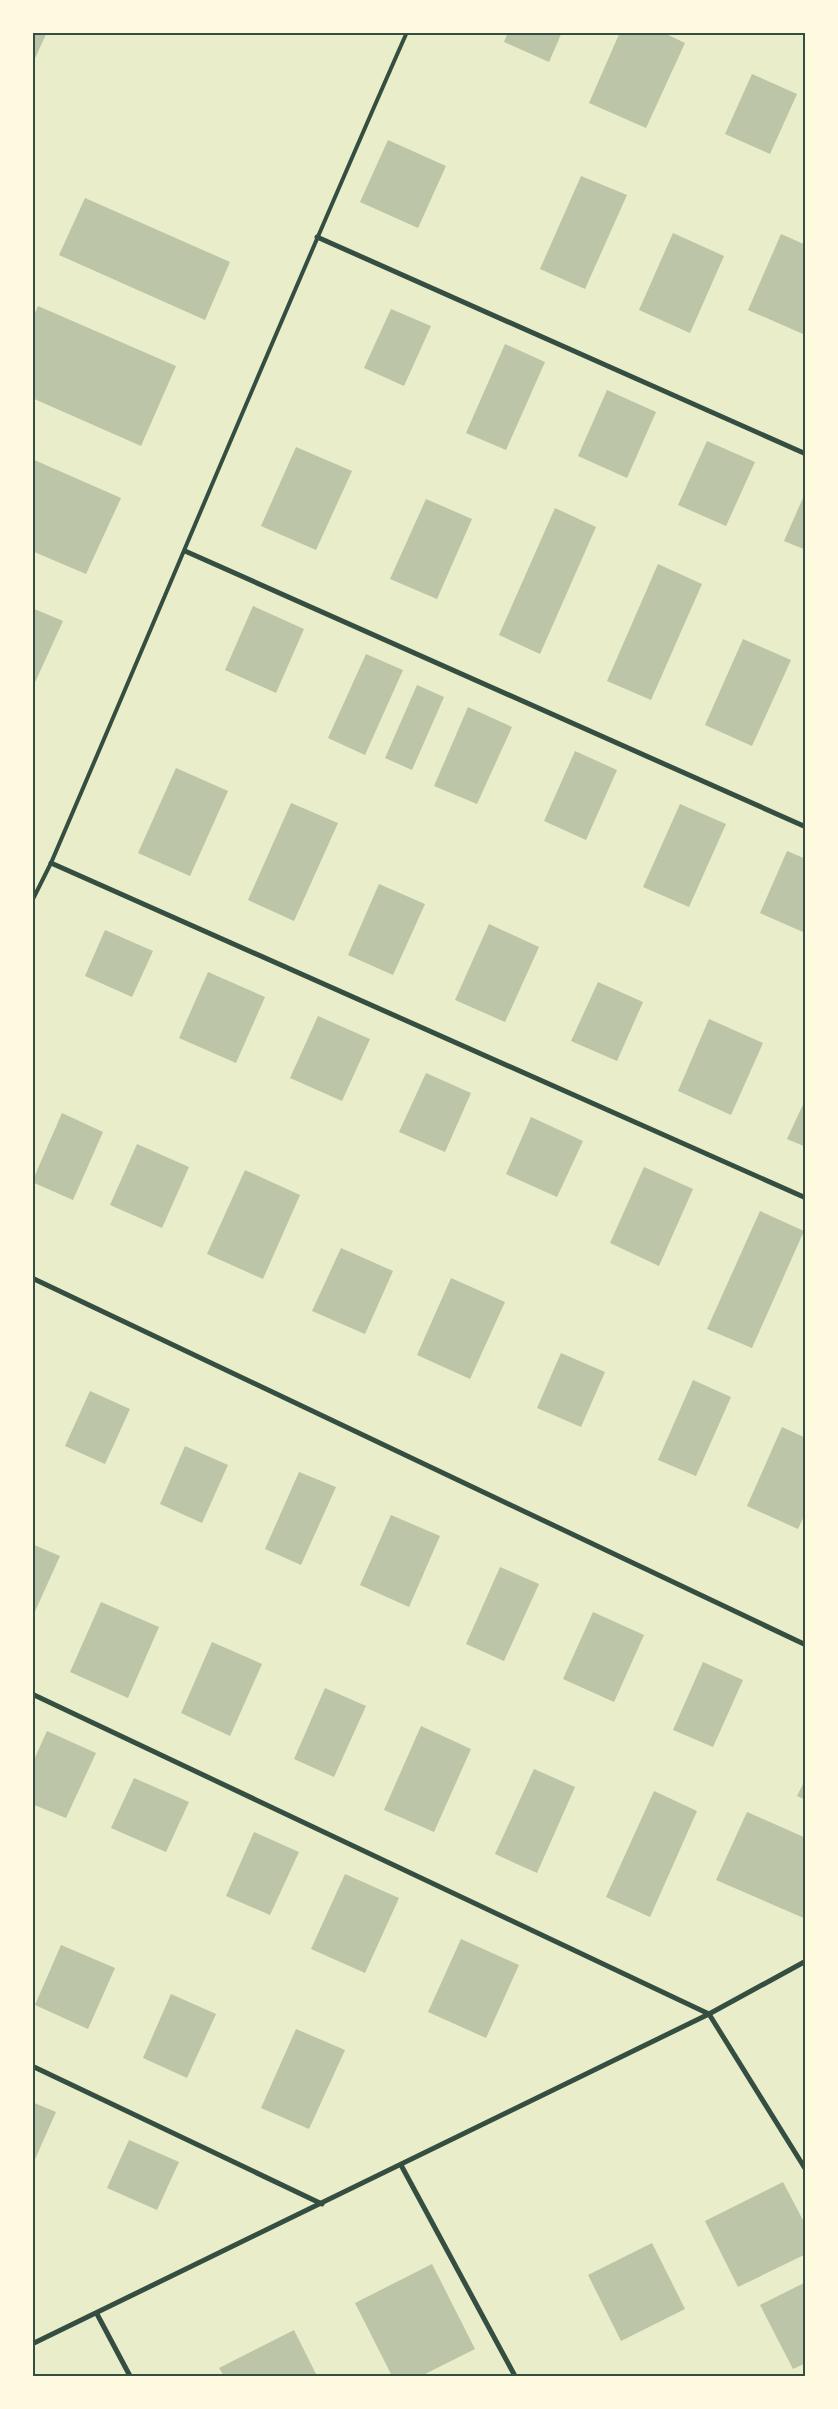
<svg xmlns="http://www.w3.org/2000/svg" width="838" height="2409" viewBox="0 0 838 2409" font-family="Arial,sans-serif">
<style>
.building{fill:#bcc5a7}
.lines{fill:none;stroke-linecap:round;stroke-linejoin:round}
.service{stroke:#344e41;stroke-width:4}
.minor{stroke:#344e41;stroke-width:5}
.neatline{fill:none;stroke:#344e41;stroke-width:2}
</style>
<rect width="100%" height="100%" fill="#e9edc9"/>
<g class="building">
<path d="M32,32H47L32,65Z"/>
<path d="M508,32H562L549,62L504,42Z"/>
<path d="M620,32H662L685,43L646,128L589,103Z"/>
<path d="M752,74L797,94L770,154L725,134Z"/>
<path d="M388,140L446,166L418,228L360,202Z"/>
<path d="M581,176L627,195L585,289L540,269Z"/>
<path d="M85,198L230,262L205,320L59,255Z"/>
<path d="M673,233L724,256L690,333L639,310Z"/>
<path d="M781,234L806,245V327L803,334L748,310Z"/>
<path d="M38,306L176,366L141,446L32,398V319Z"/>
<path d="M391,309L431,326L404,386L364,368Z"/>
<path d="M505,344L545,362L506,450L466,433Z"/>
<path d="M607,390L656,412L627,478L578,456Z"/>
<path d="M707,441L755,462L726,526L678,505Z"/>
<path d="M296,447L352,471L316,550L261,526Z"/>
<path d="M32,459L121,498L86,574L32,551Z"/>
<path d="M806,491V550L784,541Z"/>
<path d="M426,499L472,519L437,599L390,579Z"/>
<path d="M555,508L596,527L540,654L499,635Z"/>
<path d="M658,564L702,584L651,700L607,681Z"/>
<path d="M253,606L304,629L276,693L225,670Z"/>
<path d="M32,608L63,621L32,689Z"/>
<path d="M743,639L791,660L752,746L705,725Z"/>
<path d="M366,654L403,670L365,755L328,738Z"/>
<path d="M417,685L444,697L412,770L385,758Z"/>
<path d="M468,707L512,727L477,804L434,786Z"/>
<path d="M575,751L617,770L586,840L544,821Z"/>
<path d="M176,768L228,791L190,876L138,853Z"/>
<path d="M291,803L338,823L294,921L248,900Z"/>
<path d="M680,804L726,824L689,907L643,887Z"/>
<path d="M787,851L806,859V927L803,932L760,913Z"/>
<path d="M379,884L425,904L393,975L348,955Z"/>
<path d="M489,924L539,947L505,1022L455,1000Z"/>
<path d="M105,930L153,951L132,997L85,976Z"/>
<path d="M208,972L265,997L236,1063L179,1038Z"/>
<path d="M598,982L643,1002L617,1061L571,1041Z"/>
<path d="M318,1016L370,1039L342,1101L290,1078Z"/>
<path d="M709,1019L763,1043L731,1115L678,1091Z"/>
<path d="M426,1073L471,1093L445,1152L399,1132Z"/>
<path d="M806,1098V1147L787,1139Z"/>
<path d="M62,1113L103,1132L73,1200L32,1182Z"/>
<path d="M531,1117L583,1141L557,1197L506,1174Z"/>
<path d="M137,1144L189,1167L162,1228L110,1205Z"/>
<path d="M644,1167L693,1189L659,1266L610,1243Z"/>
<path d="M245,1170L300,1195L263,1279L207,1254Z"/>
<path d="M760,1211L804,1231L752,1348L707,1329Z"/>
<path d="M341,1248L393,1271L365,1334L312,1311Z"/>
<path d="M451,1278L505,1302L470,1379L417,1355Z"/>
<path d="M561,1353L605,1372L581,1427L537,1408Z"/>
<path d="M693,1380L731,1397L696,1476L658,1460Z"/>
<path d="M90,1391L130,1409L105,1464L65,1446Z"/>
<path d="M782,1427L806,1438V1512L798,1529L747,1506Z"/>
<path d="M185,1446L228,1465L202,1523L160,1504Z"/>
<path d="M299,1472L336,1487L301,1565L265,1549Z"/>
<path d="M391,1515L440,1536L409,1607L360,1585Z"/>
<path d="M32,1544L60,1556L32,1618Z"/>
<path d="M500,1567L539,1584L504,1661L466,1644Z"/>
<path d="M101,1602L159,1627L128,1698L70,1672Z"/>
<path d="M593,1612L644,1635L614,1702L563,1679Z"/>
<path d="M212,1642L262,1664L230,1736L181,1713Z"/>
<path d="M703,1662L743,1680L713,1747L673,1730Z"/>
<path d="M325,1688L366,1706L334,1777L294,1759Z"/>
<path d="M421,1726L471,1749L434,1832L384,1810Z"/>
<path d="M47,1731L96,1753L66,1818L32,1804V1764Z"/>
<path d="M534,1769L575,1787L537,1873L495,1854Z"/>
<path d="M134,1778L189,1802L166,1852L111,1828Z"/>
<path d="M806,1778V1800L797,1796Z"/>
<path d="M654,1791L697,1811L650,1917L606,1897Z"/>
<path d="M747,1812L806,1838V1919L716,1880Z"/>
<path d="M254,1832L299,1852L270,1915L226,1896Z"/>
<path d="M345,1874L399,1898L365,1973L311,1949Z"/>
<path d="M461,1939L519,1965L486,2038L428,2012Z"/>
<path d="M61,1945L115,1968L88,2029L35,2005Z"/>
<path d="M171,1994L216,2014L187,2078L143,2058Z"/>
<path d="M296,2029L345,2050L309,2129L261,2108Z"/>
<path d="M32,2102L56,2112L32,2166Z"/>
<path d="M129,2140L179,2162L157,2210L107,2188Z"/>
<path d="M783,2182L806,2226V2254L738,2287L705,2221Z"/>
<path d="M652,2243L685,2309L621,2341L588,2275Z"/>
<path d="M432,2264L475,2349L421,2376H392L355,2303Z"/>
<path d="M806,2282V2363L793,2369L760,2305Z"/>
<path d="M294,2330L317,2376H224L219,2368Z"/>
</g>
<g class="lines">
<path class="service" d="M32,901L51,863C170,586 285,308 407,32"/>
<g class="minor">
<path d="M317,237L806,454"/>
<path d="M185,551L806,827"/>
<path d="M51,863L806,1198"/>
<path d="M32,1278L806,1645"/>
<path d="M32,1694L709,2014L806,2170"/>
<path d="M32,2066L322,2204"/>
<path d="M401,2165L515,2376"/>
<path d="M97,2314L130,2376"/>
<path d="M32,2344L709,2014L806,1961"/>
</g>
</g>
<rect width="838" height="2409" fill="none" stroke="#fefae0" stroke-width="68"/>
<rect x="34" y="34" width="770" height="2341" class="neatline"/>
</svg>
